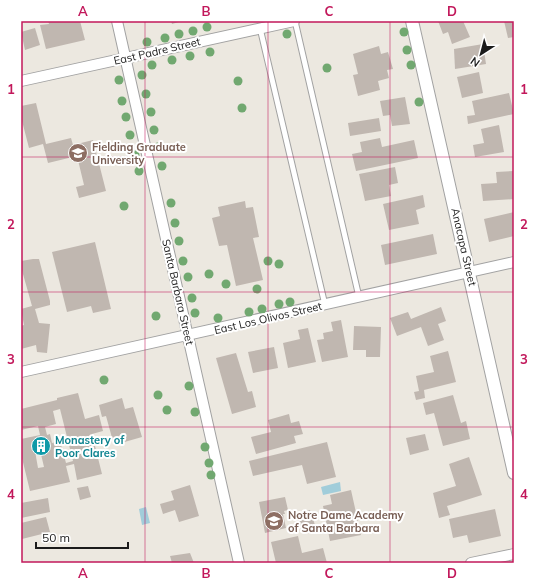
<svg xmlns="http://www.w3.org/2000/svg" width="535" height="584" viewBox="0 0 535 584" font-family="Mulish,sans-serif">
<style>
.water{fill:#a1cdda}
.building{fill:#c0b7b0;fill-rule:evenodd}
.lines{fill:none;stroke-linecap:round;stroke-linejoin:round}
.service-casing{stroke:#a2a2a2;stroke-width:7}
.minor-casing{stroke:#a2a2a2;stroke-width:12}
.tertiary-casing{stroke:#a2a2a2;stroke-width:14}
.service{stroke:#fff;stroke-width:5}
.minor{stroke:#fff;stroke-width:10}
.tertiary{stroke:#fff;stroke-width:12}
.tree{fill:#71a870}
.grid{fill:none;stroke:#c2185b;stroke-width:1;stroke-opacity:0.55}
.labels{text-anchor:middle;stroke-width:4;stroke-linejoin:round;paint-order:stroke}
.street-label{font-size:11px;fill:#1b1b1b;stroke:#fff}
.education-label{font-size:11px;font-weight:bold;fill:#785e54;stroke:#fff;text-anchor:start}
.culture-label{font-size:11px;font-weight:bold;fill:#0d838f;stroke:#fff;text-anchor:start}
.neatline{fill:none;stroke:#c2185b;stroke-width:1.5}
.grid-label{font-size:13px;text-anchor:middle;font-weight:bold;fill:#c2185b}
</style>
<rect width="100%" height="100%" fill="#ece8e0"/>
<g class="water">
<path d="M340,482L341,491L323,495L321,487Z"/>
<path d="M146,507L150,523L142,525L139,509Z"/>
</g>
<g class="building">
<path d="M48,21H80L85,40L46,49L40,25L49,24Z"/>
<path d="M171,21H182L172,24Z"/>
<path d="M438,21H463L470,37L452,44L448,32L443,34Z"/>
<path d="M504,21H514V37L508,38Z"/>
<path d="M35,28L40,45L25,50L21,32Z"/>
<path d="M483,44L486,64L455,69L454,49Z"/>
<path d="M379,46L381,54L388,52L393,69L387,70L389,78L378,81L380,90L358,96L353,75L358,74L353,54Z"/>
<path d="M479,72L483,93L462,98L457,77Z"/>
<path d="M509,93L514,114L468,124L467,116L475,115L472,101Z"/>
<path d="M405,97L410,124L392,126L390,115L383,116L380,101Z"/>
<path d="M36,103L46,144L71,138L73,145L93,140L106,191L79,198L76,187L84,185L77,156L48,163L43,144L29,148L21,117V106Z"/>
<path d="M379,118L381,131L350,136L348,123Z"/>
<path d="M499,125L504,152L475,157L473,145L484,143L481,129Z"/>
<path d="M380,138L382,147L414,140L418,158L356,171L352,154L362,152L360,142Z"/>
<path d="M395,167L398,183L389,185L391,196L365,201L359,174Z"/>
<path d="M514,171V199L483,201L481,184L497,183L496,172Z"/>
<path d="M423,195L425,207L416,210L419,224L389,230L383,204Z"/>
<path d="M245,201L246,208L253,207L259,237L253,238L263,280L236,286L227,245L219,246L212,218L220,216L218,207Z"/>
<path d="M514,212V236L489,242L484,219Z"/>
<path d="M433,234L437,254L385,265L381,245Z"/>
<path d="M95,242L111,309L93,313L91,306L67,312L52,252Z"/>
<path d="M33,259H39L50,301V305L35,309L39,323L50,324L47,353L37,352L36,345L21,349V326L24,325L21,309L32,306L21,267V261Z"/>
<path d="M441,307L446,321L438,324L444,340L428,346L421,327L397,336L390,318L408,312L411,319Z"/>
<path d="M341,320L348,357L322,362L317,340L324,339L323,333L333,331L331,322Z"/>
<path d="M354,326L381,327L380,357H366V350H353Z"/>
<path d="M308,328L316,362L288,368L283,343L300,339L298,330Z"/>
<path d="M274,347L278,368L253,373L248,352Z"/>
<path d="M448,351L456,382L424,390L425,398L416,400L414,392L419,391L416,376L434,372L430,356Z"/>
<path d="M236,353L248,392L252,391L256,407L232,414L216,358Z"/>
<path d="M78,393L85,419L99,415L103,431L92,434L102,474L77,480L74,464L66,466L70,482L30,491L21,454V439L40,435L38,426L21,430V409L57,400V398ZM60,409L73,461L66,463L60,441L52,443L50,434L47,435L45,427L56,424L53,411ZM40,450L44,467L38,468L35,451Z"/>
<path d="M453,395L461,423L466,421L470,439L443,446L434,413L426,415L423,403Z"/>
<path d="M122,398L125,409L133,407L142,437L114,445L106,416L102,417L99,405Z"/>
<path d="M289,414L291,423L299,421L303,434L294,436L296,443L256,454L251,437L271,432L268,420Z"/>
<path d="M425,434L429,450L410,455L406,438Z"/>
<path d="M327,442L336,477L307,484L302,465L253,476L249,461Z"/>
<path d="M469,457L482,495L447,506L450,515L439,518L433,493L456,486L449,464Z"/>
<path d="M190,485L199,516L179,522L175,510L163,514L160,504L174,500L171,491Z"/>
<path d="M88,486L91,497L80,500L77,488Z"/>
<path d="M351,490L361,535L330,541L323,506L332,504L330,495Z"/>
<path d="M285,497L288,510L284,511L285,514H283L286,528L265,533L259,502Z"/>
<path d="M48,498L50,512L21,518V503Z"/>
<path d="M495,509L501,536L469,543L467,535L453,538L449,519Z"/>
<path d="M310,510L315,525L302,530L296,515Z"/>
<path d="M46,517L50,532L22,539L21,523Z"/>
<path d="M298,536L302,553L323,548L327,563H276L271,542Z"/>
<path d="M190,553L194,563H172L170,556Z"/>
</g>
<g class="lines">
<defs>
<g id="service">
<path d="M295,21L359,297"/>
<path d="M260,28L325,305"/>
</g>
<g id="minor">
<path d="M117,21L239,563"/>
<path d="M21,81L294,21"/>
<path d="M21,372L514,262"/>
<path d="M471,563L514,554"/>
</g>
<path id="tertiary" d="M412,21L514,473"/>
</defs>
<use href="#service" class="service-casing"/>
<use href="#minor" class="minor-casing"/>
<use href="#tertiary" class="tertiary-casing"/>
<use href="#service" class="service"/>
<use href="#minor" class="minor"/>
<use href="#tertiary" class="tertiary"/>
</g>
<g class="tree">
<circle cx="207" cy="27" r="4.5"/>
<circle cx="193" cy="31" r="4.5"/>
<circle cx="404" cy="32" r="4.5"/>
<circle cx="179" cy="34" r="4.5"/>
<circle cx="287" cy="34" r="4.5"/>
<circle cx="165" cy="38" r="4.5"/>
<circle cx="147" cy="42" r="4.5"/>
<circle cx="407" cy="50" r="4.5"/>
<circle cx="210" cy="52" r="4.5"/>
<circle cx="190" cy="56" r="4.5"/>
<circle cx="172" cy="60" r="4.5"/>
<circle cx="152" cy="65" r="4.5"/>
<circle cx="411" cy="65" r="4.5"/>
<circle cx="327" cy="68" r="4.5"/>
<circle cx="142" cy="75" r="4.5"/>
<circle cx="119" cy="80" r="4.5"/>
<circle cx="238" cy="81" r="4.5"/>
<circle cx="146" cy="94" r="4.5"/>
<circle cx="122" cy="101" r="4.5"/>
<circle cx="419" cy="102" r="4.5"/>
<circle cx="242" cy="108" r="4.5"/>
<circle cx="151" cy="112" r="4.5"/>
<circle cx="126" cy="117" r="4.5"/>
<circle cx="154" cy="130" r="4.5"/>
<circle cx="130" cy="135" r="4.5"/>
<circle cx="158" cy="147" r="4.5"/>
<circle cx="135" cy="155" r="4.5"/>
<circle cx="162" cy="166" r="4.5"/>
<circle cx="139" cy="171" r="4.5"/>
<circle cx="171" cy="203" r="4.5"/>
<circle cx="124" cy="206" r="4.5"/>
<circle cx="175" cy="223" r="4.5"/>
<circle cx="179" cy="241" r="4.5"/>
<circle cx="183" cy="261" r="4.5"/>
<circle cx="268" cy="261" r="4.5"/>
<circle cx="279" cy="264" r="4.5"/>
<circle cx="209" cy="274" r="4.5"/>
<circle cx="188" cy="277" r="4.5"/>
<circle cx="226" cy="284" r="4.5"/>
<circle cx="257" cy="289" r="4.5"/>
<circle cx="192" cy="298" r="4.5"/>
<circle cx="290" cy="302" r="4.5"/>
<circle cx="279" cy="304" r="4.5"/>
<circle cx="262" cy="309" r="4.5"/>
<circle cx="249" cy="312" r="4.5"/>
<circle cx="195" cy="313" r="4.5"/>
<circle cx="156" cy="316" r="4.5"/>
<circle cx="218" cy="318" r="4.5"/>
<circle cx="104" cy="380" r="4.5"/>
<circle cx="189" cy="386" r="4.5"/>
<circle cx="158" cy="395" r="4.5"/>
<circle cx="167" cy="410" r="4.5"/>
<circle cx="195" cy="412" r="4.5"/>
<circle cx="205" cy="447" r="4.5"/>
<circle cx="209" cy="463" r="4.5"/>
<circle cx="211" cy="475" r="4.5"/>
</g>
<path class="grid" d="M145,21V563M268,21V563M390,21V563M21,157H514M21,292H514M21,427H514"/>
<defs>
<symbol id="school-disc" viewBox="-11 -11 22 22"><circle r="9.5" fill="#8d6e63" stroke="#fff"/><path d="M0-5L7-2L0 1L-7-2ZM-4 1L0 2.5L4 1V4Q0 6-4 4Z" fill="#fff"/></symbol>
<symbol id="building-disc" viewBox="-11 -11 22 22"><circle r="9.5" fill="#0f9aa8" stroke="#fff"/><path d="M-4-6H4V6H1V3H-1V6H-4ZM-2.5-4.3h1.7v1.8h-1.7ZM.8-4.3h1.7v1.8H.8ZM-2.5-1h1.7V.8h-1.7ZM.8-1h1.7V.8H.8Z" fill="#fff"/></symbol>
</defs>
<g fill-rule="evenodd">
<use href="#school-disc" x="67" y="142" width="22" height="22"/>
<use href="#building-disc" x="30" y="435" width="22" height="22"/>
<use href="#school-disc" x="263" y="510" width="22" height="22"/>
</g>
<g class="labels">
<g class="street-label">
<text transform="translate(157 51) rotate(-13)" y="4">East Padre Street</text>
<text transform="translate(464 247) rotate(77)" y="4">Anacapa Street</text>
<text transform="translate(178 292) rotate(77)" y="4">Santa Barbara Street</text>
<text transform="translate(268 318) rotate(-13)" y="4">East Los Olivos Street</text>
</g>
<g class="education-label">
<text x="92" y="151">Fielding Graduate<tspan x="92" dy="13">University</tspan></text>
<text x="288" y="519">Notre Dame Academy<tspan x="288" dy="13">of Santa Barbara</tspan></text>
</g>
<g class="culture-label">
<text x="55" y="444">Monastery of<tspan x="55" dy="13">Poor Clares</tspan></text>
</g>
</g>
<rect width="535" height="584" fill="none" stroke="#ffffff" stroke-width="44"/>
<g transform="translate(481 54) rotate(216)" stroke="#ffffff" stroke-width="3" paint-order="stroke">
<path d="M0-3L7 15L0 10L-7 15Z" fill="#1b1b1b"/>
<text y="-6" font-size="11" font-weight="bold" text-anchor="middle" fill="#1b1b1b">N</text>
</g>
<path d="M36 542v6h92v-6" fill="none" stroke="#1b1b1b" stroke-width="2"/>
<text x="42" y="542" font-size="12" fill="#1b1b1b" stroke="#ffffff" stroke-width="3" paint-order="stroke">50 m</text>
<rect x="22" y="22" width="491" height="540" class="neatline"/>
<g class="grid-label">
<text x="83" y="16">A</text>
<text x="206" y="16">B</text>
<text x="329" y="16">C</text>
<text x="452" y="16">D</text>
<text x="11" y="94">1</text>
<text x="524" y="94">1</text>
<text x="11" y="229">2</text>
<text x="524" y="229">2</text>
<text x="11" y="364">3</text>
<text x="524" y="364">3</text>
<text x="11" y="499">4</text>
<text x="524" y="499">4</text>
<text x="83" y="578">A</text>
<text x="206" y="578">B</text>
<text x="329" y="578">C</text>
<text x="452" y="578">D</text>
</g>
</svg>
